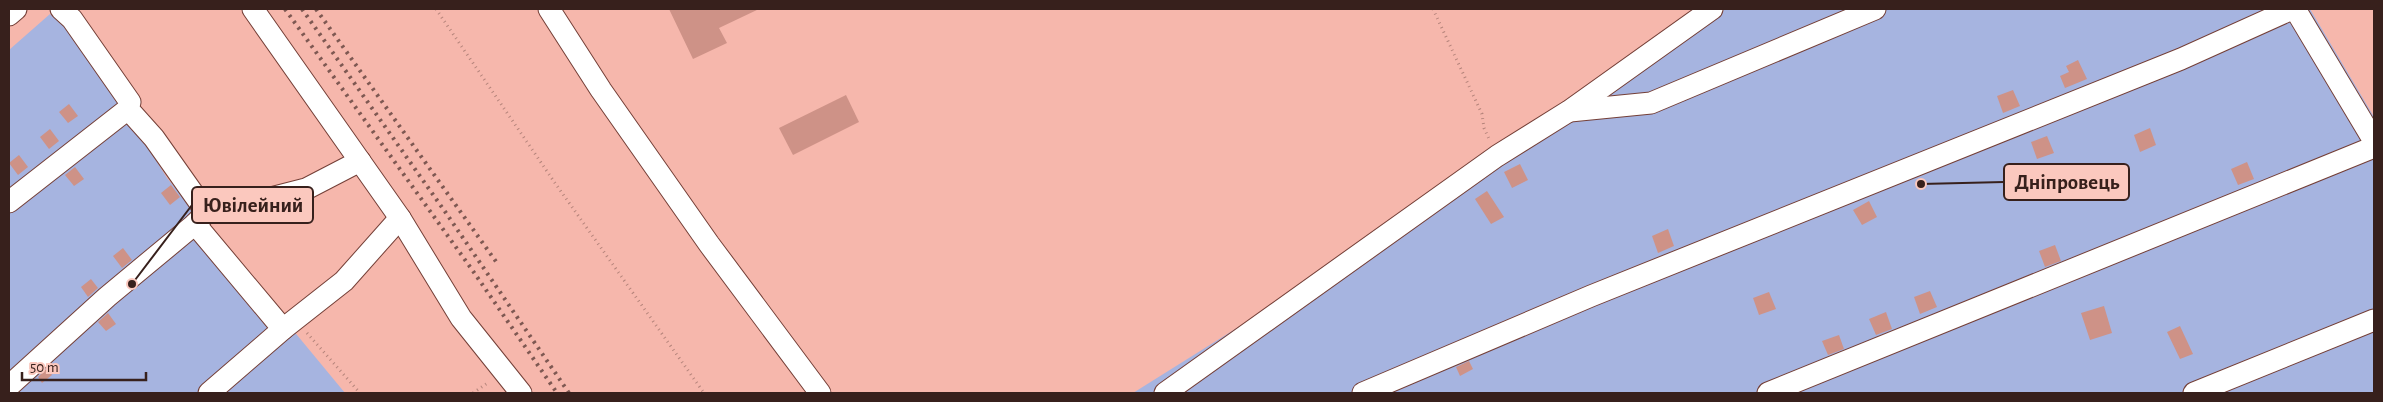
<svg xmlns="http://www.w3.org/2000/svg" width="2383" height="402" viewBox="0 0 2383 402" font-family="'Alegreya Sans',sans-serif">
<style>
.green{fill:#a6b4e0}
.building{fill:#ce9287}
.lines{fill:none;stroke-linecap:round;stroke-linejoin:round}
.minor-casing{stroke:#743f37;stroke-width:23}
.path{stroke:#b5847b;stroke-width:3;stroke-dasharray:1 4;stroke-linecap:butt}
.minor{stroke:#fff;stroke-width:21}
.rail{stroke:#7e5852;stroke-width:4;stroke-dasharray:2.5 5;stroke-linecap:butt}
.leader{fill:none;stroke:#37201c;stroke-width:2}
.callout-dot{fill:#37201c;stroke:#fbc8be;stroke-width:2}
.callout{fill:#fbc8be;stroke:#37201c;stroke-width:2}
.callout-label{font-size:21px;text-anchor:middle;font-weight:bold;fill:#37201c}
</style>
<rect width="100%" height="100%" fill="#f6b7ac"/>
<g class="green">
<path d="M1725,9H2310L2374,117V393H1133L1568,121Z"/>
<path d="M50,14L64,26L112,89L167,178L345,393H9V50Z"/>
</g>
<g class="building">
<path d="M669,9H759L719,28L727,43L693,59Z"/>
<path d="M2078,60L2087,79L2065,88L2060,76L2069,72L2066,66Z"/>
<path d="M2013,90L2020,106L2003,113L1997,96Z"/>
<path d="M846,95L859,122L793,155L779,128Z"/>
<path d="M69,104L78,116L68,123L59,112Z"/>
<path d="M2150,128L2156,145L2140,152L2134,135Z"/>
<path d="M50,129L59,141L49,149L40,137Z"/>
<path d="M2047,136L2054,153L2037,159L2031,142Z"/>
<path d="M19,155L28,167L18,175L9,163Z"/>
<path d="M2247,162L2254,179L2238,185L2231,169Z"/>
<path d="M1520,164L1528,180L1512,188L1504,172Z"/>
<path d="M75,167L84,179L74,186L65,175Z"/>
<path d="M171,185L180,197L170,205L161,193Z"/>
<path d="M1487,191L1504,217L1491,224L1475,199Z"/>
<path d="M1869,201L1877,217L1862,225L1853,210Z"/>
<path d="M1668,229L1674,246L1658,253L1652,236Z"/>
<path d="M2055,245L2061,261L2045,267L2039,251Z"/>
<path d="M123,248L132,260L122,268L113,256Z"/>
<path d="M91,279L98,288L88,297L81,287Z"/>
<path d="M1930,291L1937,307L1920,314L1914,297Z"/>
<path d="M1769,292L1776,309L1759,315L1753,298Z"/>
<path d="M2104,306L2112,333L2090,340L2081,313Z"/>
<path d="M1886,312L1892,329L1876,335L1869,319Z"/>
<path d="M108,313L116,324L106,331L98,322Z"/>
<path d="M2180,326L2193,354L2180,359L2167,332Z"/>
<path d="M1839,335L1844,349L1828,355L1822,341Z"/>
<path d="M1469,361L1473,369L1460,376L1456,367Z"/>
<path d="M47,368L52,375L42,383L38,377Z"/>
</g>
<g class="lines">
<defs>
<g id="minor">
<path d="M61,9L72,19L130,102L128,109L154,138L202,206L203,216L195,224L283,329"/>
<path d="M253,9L400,218L461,318L521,393"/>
<path d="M549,9L601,90L709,244L820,393"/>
<path d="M2295,9L2374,141"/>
<path d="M9,15L16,9"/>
<path d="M1570,111L1651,103L1875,9"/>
<path d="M9,202L128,109"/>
<path d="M203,216L220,201L271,198L306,189L360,161"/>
<path d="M9,386L107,297L195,224"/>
<path d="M209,393L283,329L344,281L400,218"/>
<path d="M1165,393L1497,156L1569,111L1712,9"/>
<path d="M1363,393L1591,296L2181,59L2292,9"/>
<path d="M1768,393L2374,147"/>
<path d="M2194,393L2374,320"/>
</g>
</defs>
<use href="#minor" class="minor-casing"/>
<g class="path">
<path d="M436,9L555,183L704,393"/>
<path d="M1433,9L1482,114L1484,128L1490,141"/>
<path d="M307,333L360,393"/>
<path d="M473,393L489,382"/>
</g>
<use href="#minor" class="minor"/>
<g class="rail">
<path d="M285,9L473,271L557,393"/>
<path d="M302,9L446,213L569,393"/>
<path d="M316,9L497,263"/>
</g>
</g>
<path class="leader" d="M1921 184L2004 182M132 284L192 205"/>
<g class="callout-dot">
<circle cx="1921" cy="184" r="5"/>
<circle cx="132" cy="284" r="5"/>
</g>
<g class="callout">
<rect x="2004" y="164" width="125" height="36" rx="5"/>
<rect x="192" y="187" width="121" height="36" rx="5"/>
</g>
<g class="callout-label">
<text x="2067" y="189">Дніпровець</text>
<text x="253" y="212">Ювілейний</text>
</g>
<rect width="2383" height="402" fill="none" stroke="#37201c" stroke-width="20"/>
<path d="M22 372v8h124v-8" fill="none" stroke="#37201c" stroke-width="2.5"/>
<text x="30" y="372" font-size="15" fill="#37201c" stroke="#fbc8be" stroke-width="4" paint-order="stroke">50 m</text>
</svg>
